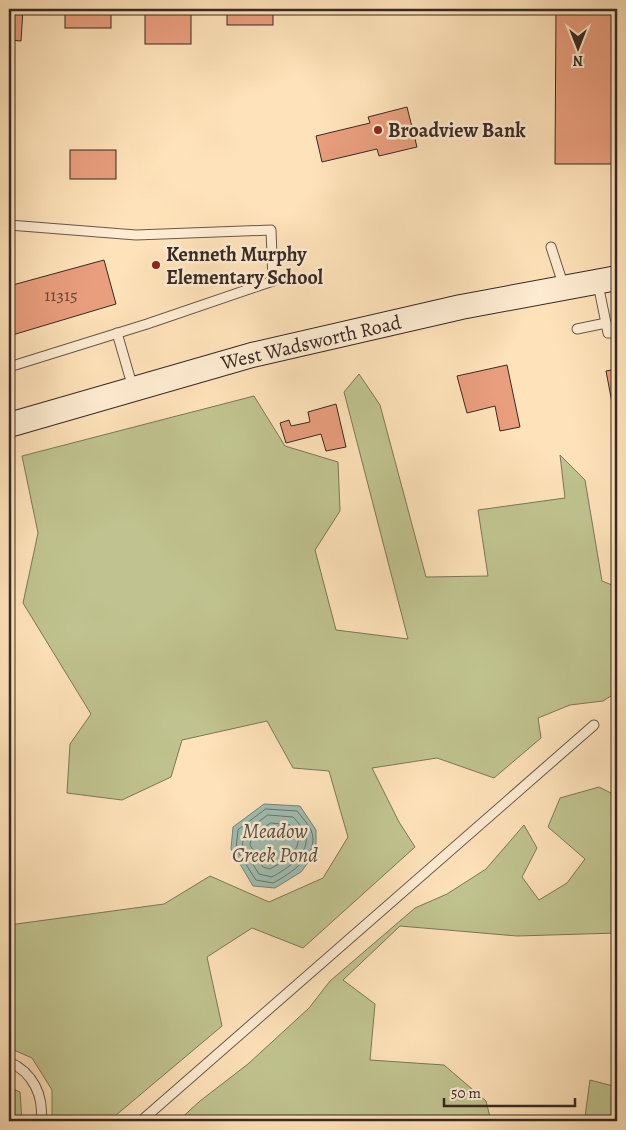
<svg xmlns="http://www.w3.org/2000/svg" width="626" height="1130" viewBox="0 0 626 1130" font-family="Alegreya,serif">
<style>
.green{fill:#c0c38f;stroke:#7c765a}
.water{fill:#a0bdb1;stroke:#768279}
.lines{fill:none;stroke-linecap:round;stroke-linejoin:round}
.shore{stroke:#6c736a;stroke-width:1}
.building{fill:#e99e7d;stroke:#372924}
.lane-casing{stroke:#695749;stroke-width:11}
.secondary-casing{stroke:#372924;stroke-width:26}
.lane{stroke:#feecd2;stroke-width:9}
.secondary{stroke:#feecd2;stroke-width:24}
.poi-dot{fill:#8f2418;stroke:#feecd2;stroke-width:2}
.labels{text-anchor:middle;stroke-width:5;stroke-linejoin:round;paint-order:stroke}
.number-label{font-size:18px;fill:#64463a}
.poi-label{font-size:20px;font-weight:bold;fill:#372924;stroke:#feecd2;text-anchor:start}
.street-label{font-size:20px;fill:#372924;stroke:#feecd2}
.water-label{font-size:21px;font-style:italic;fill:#514e47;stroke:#feecd2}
</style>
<rect width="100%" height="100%" fill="#fee2b9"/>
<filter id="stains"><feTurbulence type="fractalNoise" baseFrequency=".004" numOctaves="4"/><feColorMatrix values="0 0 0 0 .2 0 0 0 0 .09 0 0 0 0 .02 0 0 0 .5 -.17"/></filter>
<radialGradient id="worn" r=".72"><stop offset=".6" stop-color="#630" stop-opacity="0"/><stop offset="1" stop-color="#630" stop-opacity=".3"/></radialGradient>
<g class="green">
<path d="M359,374L380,405L426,577L488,576L478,510L565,498L560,455L585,480L602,581L617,587V692L603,701L570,705L538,718L541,738L494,778L437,758L372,768L399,822L415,847L303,948L252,928L207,957L222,1026L109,1121H52V1090L32,1058L9,1048V925L164,904L210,876L269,902L323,878L348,837L329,771L293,768L267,721L182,740L171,777L122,800L67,793L70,744L91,714L23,603L38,533L22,456L254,396L285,446L338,462L340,511L315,550L336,630L408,639L344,392Z"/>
<path d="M599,787L617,796V933L517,936L400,926L343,980L375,1004L370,1060L444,1065L486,1101L491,1121H178L200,1101L248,1064L309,1008L330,981L415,908L447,894L486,869L524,825L537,848L522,877L539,900L567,883L585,859L548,827L560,798Z"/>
<path d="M590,1080L617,1087V1121H589L585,1117Z"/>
<path d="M9,1087L20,1092L22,1121H9Z"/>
</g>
<path class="water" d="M264,804L300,806L316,830V852L301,872L275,888L253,886L231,849L233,827Z"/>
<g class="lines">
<g class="shore">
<path d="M266,809L297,811C301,816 308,824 311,830C321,854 290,874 273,883L256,880L236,849L238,830Z"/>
<path d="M268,815L293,817C297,821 303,828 305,833C312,854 286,869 272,877L259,874L242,847L244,833Z"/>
<path d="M271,823L290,825C292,827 295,831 297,834C304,850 281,863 270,869L263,867L250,845L251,837Z"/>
</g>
</g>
<g class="building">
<path d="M9,9H23L21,41L9,40Z"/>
<rect x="65" y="9" width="46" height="19"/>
<rect x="227" y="9" width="46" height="16"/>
<path d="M556,9H617V164H555Z"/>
<rect x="145" y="14" width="46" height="30"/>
<path d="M407,107L417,147L379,156L377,149L322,162L316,136L370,123L368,117Z"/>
<rect x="70" y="150" width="46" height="29"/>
<path d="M104,260L116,304L9,336V286Z"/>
<path d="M507,365L520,427L500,431L495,406L467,413L457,376Z"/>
<path d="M617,369V429L606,371Z"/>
<path d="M336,404L346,447L326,451L321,434L286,443L280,423L289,420L291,426L310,422L308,412Z"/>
</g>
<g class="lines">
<defs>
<g id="lane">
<path d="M9,225L136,235L271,230L273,281L147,324L9,367"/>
<path d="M551,247L564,287"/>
<path d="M598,284L608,333H617"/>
<path d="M577,329L606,323"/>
<path d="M117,333L133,388"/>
<path d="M9,1062C33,1072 44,1096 41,1121"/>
<path d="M141,1121L594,725"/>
</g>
<path id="secondary" d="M9,425L252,355L461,307L617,278"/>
</defs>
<use href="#lane" class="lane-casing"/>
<use href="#secondary" class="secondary-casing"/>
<use href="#lane" class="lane"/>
<use href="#secondary" class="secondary"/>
</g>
<g class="poi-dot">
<circle cx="378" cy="130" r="5"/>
<circle cx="156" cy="265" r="5"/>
</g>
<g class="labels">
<g class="number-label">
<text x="61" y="301">11315</text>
</g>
<g class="poi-label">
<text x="388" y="137">Broadview Bank</text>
<text x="166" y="261">Kenneth Murphy<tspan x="166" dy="23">Elementary School</tspan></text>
</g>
<g class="street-label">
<text transform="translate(311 342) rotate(-13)" y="7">West Wadsworth Road</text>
</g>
<g class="water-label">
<text x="275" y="838">Meadow<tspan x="275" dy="24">Creek Pond</tspan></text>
</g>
</g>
<rect width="626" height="1130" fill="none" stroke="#fee2b9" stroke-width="30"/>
<rect x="10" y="10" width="606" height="1110" fill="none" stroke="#372924" stroke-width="2.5"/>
<rect x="15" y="15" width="596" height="1100" fill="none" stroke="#372924"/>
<g transform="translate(578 48) rotate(180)" stroke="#feecd2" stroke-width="4" paint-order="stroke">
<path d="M0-4L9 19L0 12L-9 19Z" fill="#372924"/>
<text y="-8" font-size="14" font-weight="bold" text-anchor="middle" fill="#372924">N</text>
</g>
<path d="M444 1098v8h131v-8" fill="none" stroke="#372924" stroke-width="2.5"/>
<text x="451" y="1098" font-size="15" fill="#372924" stroke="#feecd2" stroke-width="4" paint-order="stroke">50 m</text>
<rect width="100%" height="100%" filter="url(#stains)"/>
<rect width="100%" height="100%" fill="url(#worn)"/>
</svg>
